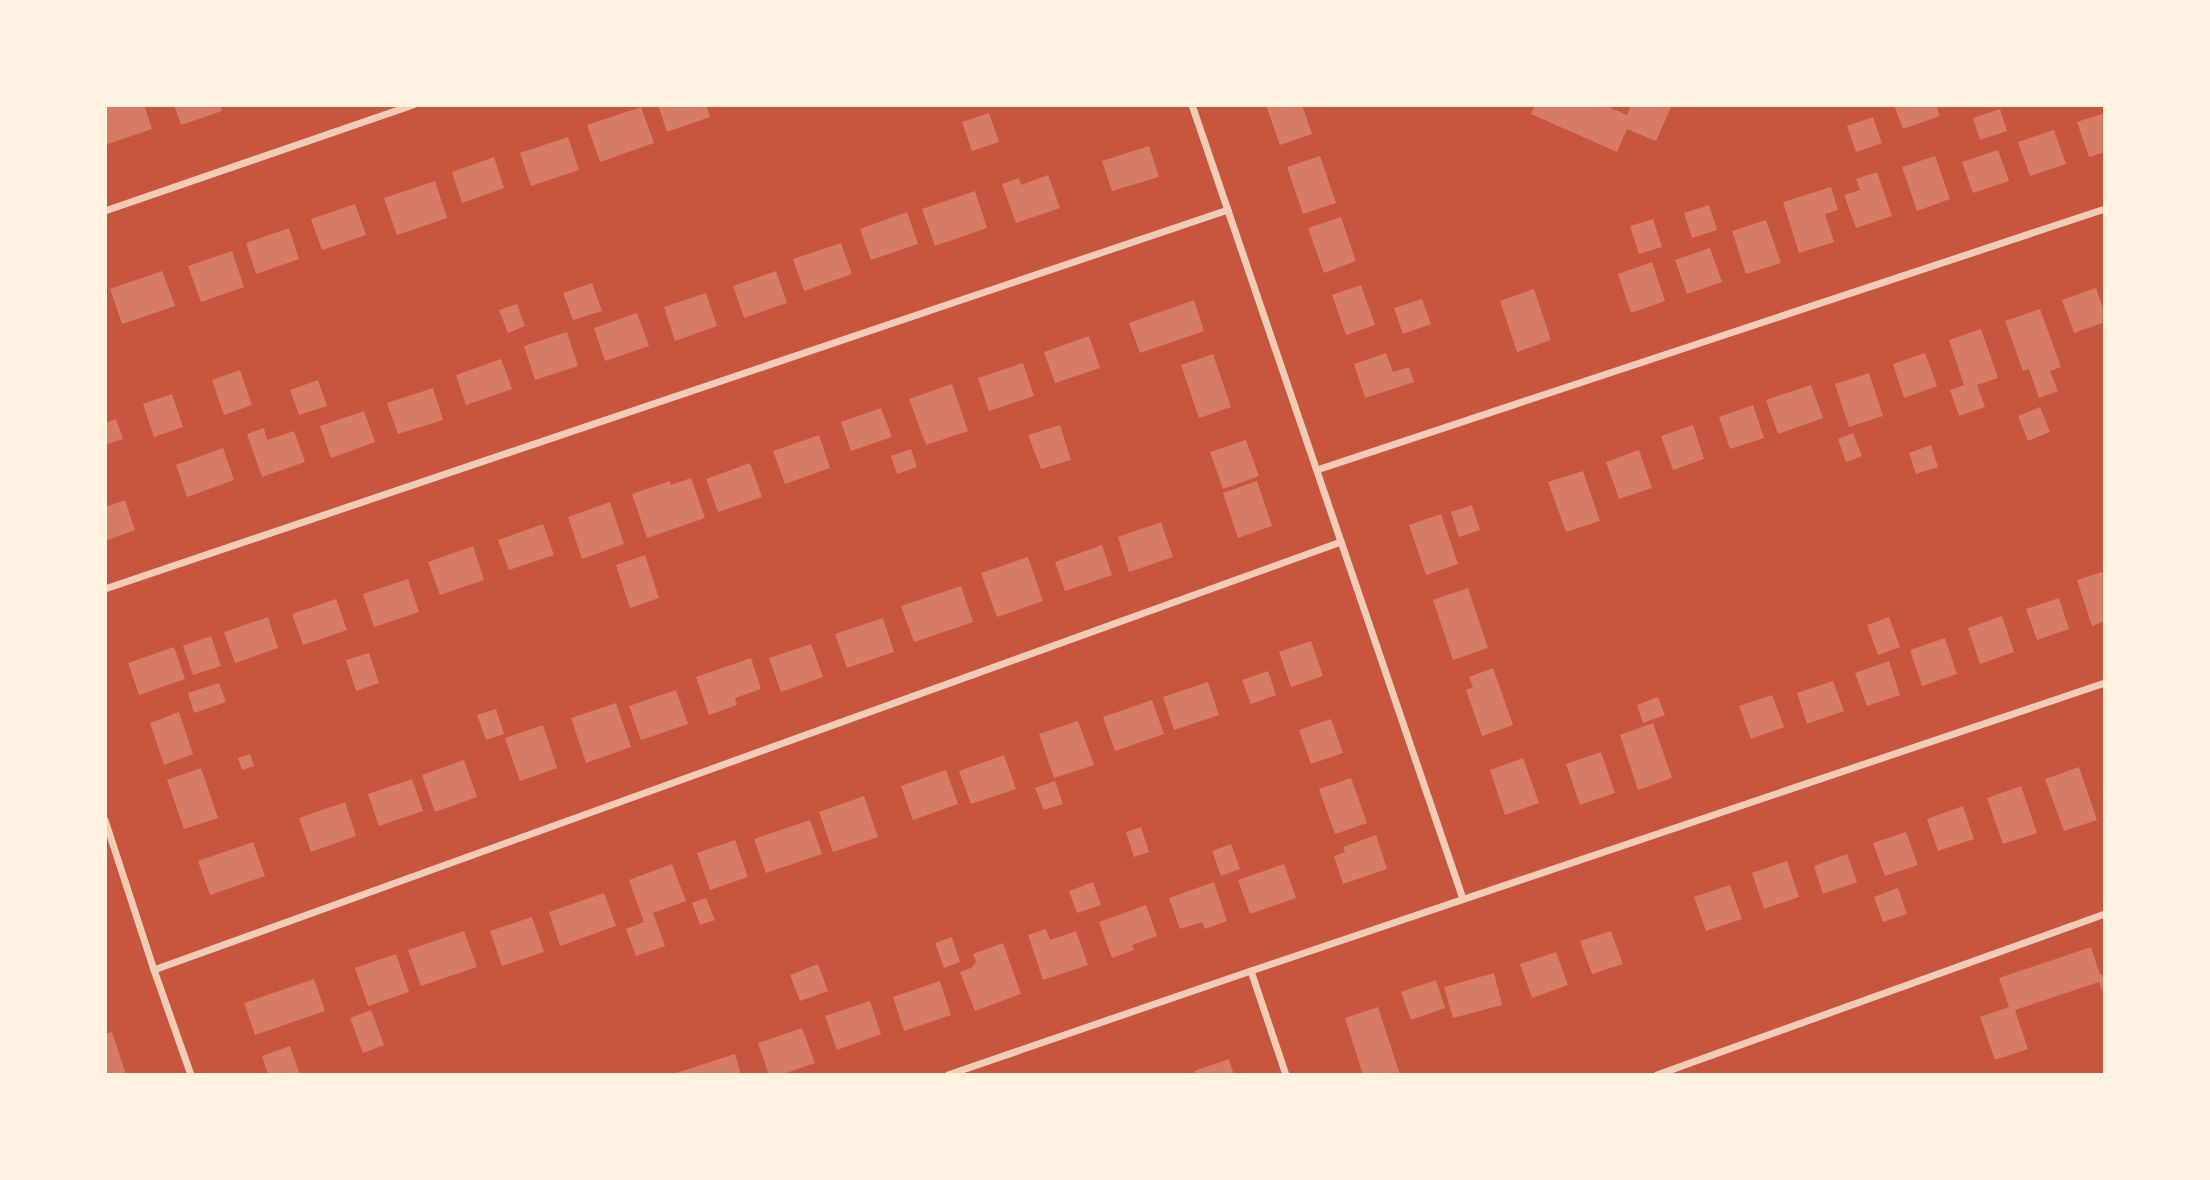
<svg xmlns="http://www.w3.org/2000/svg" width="2210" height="1180" viewBox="0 0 2210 1180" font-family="Overpass,sans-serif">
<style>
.building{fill:#d67c66}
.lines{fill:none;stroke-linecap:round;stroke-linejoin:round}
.minor{stroke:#f1ccb7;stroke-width:7}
</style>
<rect width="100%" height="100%" fill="#c8553d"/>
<g class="building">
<path d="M108,105H144L152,129L105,145V106Z"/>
<path d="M174,105H220L222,111L181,125Z"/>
<path d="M658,105H706L710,117L667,132Z"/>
<path d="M1266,105H1302L1312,134L1280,145Z"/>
<path d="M1535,105H1604L1627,115L1631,105H1672L1656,141L1627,129L1617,152L1531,114Z"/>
<path d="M1894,105H1936L1940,116L1903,129Z"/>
<path d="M641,107L654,143L600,162L587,125Z"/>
<path d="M2000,109L2007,131L1980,140L1973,118Z"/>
<path d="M989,113L999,142L972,151L962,122Z"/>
<path d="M2105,113V152L2089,157L2077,122Z"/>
<path d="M1873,117L1882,143L1856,152L1847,126Z"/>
<path d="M2054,130L2066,164L2030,176L2018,142Z"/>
<path d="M568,137L579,170L531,186L520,153Z"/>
<path d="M1149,146L1159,177L1112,191L1102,161Z"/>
<path d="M1998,150L2009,181L1973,193L1962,162Z"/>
<path d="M1320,156L1336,203L1303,214L1287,167Z"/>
<path d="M1935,156L1950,199L1917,211L1902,167Z"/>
<path d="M494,157L504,188L462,203L452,172Z"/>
<path d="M1877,172L1892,216L1856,228L1844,195L1860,190L1856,179Z"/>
<path d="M1048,175L1060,208L1016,223L1002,184L1019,178L1021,185Z"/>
<path d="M435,181L447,218L397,235L384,198Z"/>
<path d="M1831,187L1838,210L1825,214L1834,242L1799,253L1783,202Z"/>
<path d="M975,191L987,228L935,246L922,209Z"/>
<path d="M355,204L366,235L322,250L311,219Z"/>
<path d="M1709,205L1717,230L1692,238L1684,213Z"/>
<path d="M907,212L918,244L871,260L860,229Z"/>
<path d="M1341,217L1356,261L1324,273L1308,228Z"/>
<path d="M1653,219L1662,247L1639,254L1630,226Z"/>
<path d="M1766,220L1781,263L1746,274L1732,231Z"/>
<path d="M289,228L299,259L256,274L246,243Z"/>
<path d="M841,243L852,274L804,291L793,259Z"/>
<path d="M1710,248L1722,282L1687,294L1675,260Z"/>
<path d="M232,251L244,287L201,302L188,266Z"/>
<path d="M1652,262L1665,301L1631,313L1618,274Z"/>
<path d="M162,271L175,306L122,324L110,289Z"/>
<path d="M776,271L787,303L744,318L733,286Z"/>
<path d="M592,283L602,311L573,320L563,293Z"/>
<path d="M1361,285L1375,325L1346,335L1332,295Z"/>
<path d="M2096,288L2105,314V322L2074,333L2062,300Z"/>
<path d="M1534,289L1551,340L1517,352L1500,301Z"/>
<path d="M706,293L717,326L675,341L664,307Z"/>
<path d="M1422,299L1431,324L1403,334L1394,308Z"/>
<path d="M1194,300L1204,331L1140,353L1129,323Z"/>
<path d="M517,304L525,326L508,333L499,310Z"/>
<path d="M2040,309L2061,367L2050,371L2058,391L2039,398L2029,369L2023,371L2005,321Z"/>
<path d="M637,313L649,346L605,361L594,328Z"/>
<path d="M1981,329L1998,378L1977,385L1985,407L1959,416L1950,390L1964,385L1949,340Z"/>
<path d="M567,332L578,366L535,380L524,346Z"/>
<path d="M1089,336L1100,368L1055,383L1044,352Z"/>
<path d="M1386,353L1393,372L1409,367L1414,382L1365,398L1354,364Z"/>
<path d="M1925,353L1937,386L1904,398L1893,364Z"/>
<path d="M1213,354L1231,407L1199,418L1181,365Z"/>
<path d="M501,359L512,389L466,405L456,375Z"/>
<path d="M1023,363L1034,396L989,411L978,378Z"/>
<path d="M240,370L252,405L224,415L212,380Z"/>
<path d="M1869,373L1883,416L1849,427L1835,384Z"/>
<path d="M318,380L327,406L299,415L290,390Z"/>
<path d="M952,384L968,431L926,445L909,399Z"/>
<path d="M1811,385L1823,418L1778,434L1766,400Z"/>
<path d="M433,388L443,420L398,434L387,403Z"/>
<path d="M172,394L183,427L154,437L143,404Z"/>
<path d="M1753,405L1764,438L1730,449L1719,417Z"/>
<path d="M2040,407L2050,432L2028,441L2018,416Z"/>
<path d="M881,408L892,437L851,451L841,422Z"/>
<path d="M364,411L375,442L331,458L320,426Z"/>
<path d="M116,419L123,439L105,445V423Z"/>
<path d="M1060,425L1071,460L1041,469L1028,435Z"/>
<path d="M1693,425L1704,459L1673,470L1661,436Z"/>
<path d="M264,428L267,440L294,431L305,462L262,477L247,434Z"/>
<path d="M1853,433L1862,456L1846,462L1838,439Z"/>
<path d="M819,435L830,468L785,484L773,451Z"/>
<path d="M1246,440L1259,476L1223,489L1210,452Z"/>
<path d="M1931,445L1938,467L1916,474L1909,453Z"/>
<path d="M223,448L234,480L187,497L176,465Z"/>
<path d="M911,449L917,467L897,474L891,456Z"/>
<path d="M1639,450L1652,488L1619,499L1606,462Z"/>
<path d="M750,463L762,497L718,512L706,479Z"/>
<path d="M1583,471L1600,521L1566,532L1548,482Z"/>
<path d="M691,478L705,518L647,538L632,494L670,481L671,485Z"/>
<path d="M1257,481L1272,526L1238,538L1223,493Z"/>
<path d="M125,500L135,530L105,541V507Z"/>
<path d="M610,502L624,544L582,559L568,517Z"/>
<path d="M1472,505L1480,530L1459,537L1451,512Z"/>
<path d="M1441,514L1458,564L1426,575L1409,525Z"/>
<path d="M1161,522L1173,557L1129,572L1118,537Z"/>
<path d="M543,524L554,555L509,570L498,540Z"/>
<path d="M1102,545L1112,575L1065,591L1055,562Z"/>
<path d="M473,546L484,580L440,595L428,562Z"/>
<path d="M645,555L659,598L630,608L616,565Z"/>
<path d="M1028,557L1043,601L997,617L981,573Z"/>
<path d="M2105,571V621L2092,626L2077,580Z"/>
<path d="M408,579L419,612L374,627L363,594Z"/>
<path d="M961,586L973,622L914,642L901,606Z"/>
<path d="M1468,588L1488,648L1453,660L1433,600Z"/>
<path d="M2059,598L2069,629L2037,640L2026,609Z"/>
<path d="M336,599L347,630L303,645L292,614Z"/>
<path d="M2002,616L2014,652L1980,664L1968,628Z"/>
<path d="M268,617L278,648L235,663L224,632Z"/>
<path d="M1889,617L1900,647L1878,655L1867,625Z"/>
<path d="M883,618L894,652L847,668L835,634Z"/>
<path d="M211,636L221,666L193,675L183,646Z"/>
<path d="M1945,638L1957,674L1922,686L1910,650Z"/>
<path d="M1311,641L1323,676L1291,687L1279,652Z"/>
<path d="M811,644L823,677L781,692L769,658Z"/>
<path d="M174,647L185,679L139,695L128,663Z"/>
<path d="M369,653L379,683L356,691L346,660Z"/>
<path d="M751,658L761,689L735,698L737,705L709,715L696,677Z"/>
<path d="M1889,661L1900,695L1867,706L1855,673Z"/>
<path d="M1493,668L1513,725L1482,736L1466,690L1473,687L1469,677Z"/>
<path d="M1268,671L1276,695L1251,704L1242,680Z"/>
<path d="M1833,681L1844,711L1807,724L1797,693Z"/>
<path d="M1208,682L1219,715L1174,730L1163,697Z"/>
<path d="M219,683L226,702L194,713L188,693Z"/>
<path d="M676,690L688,724L641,740L629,706Z"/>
<path d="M1772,695L1784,727L1751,739L1739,706Z"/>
<path d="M1658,697L1665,715L1643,723L1637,705Z"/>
<path d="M1152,700L1164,734L1115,751L1103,717Z"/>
<path d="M616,703L631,747L586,763L571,718Z"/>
<path d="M496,709L504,734L486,740L477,715Z"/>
<path d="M179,712L193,754L164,765L150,723Z"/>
<path d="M1331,719L1343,753L1311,764L1299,730Z"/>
<path d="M1078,721L1094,765L1054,778L1039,734Z"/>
<path d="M1653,723L1672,778L1638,790L1620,735Z"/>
<path d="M543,725L557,768L520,781L505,738Z"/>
<path d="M1601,752L1615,793L1580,805L1566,764Z"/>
<path d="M250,754L254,766L242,770L238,758Z"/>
<path d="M1004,755L1016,789L971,804L959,771Z"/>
<path d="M1523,758L1539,803L1505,815L1490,770Z"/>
<path d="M464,760L477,797L435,812L422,775Z"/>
<path d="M2079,767L2097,820L2064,831L2045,779Z"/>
<path d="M201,768L218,818L184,829L167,780Z"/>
<path d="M946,770L958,804L913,820L901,786Z"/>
<path d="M1351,778L1367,823L1335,834L1319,789Z"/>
<path d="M412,779L423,811L379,826L368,794Z"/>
<path d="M1055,781L1063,804L1044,810L1035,788Z"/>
<path d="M2021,786L2037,833L2003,844L1987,798Z"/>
<path d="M864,796L878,837L833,852L819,812Z"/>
<path d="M345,802L356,836L311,852L299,818Z"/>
<path d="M1963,806L1974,839L1938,851L1927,819Z"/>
<path d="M810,820L822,854L766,873L754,839Z"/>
<path d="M1141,827L1149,852L1134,857L1126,832Z"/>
<path d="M1906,832L1918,865L1885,876L1873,843Z"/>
<path d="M1376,835L1387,869L1343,884L1334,856L1345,852L1343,847Z"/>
<path d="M735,840L748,877L710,890L697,853Z"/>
<path d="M253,842L265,876L210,895L198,861Z"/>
<path d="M1231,844L1240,869L1221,876L1212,851Z"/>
<path d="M1847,854L1857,882L1823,894L1814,866Z"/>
<path d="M1787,861L1799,897L1764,909L1752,873Z"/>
<path d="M672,864L686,901L653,913L665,946L636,956L626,929L644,922L629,880Z"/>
<path d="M1284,864L1296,898L1250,914L1238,880Z"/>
<path d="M1093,882L1101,905L1077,913L1069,891Z"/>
<path d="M1214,882L1227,921L1205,929L1202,922L1180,929L1169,898Z"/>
<path d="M1730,885L1742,919L1706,931L1694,897Z"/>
<path d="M1898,888L1907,914L1883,922L1874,897Z"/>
<path d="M604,893L616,926L560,946L549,912Z"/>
<path d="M706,898L715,920L700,925L692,903Z"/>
<path d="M1146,905L1157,936L1132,945L1134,950L1112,958L1099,922Z"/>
<path d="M532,917L544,952L502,966L490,931Z"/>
<path d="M1046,929L1050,940L1076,931L1088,965L1043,980L1028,935Z"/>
<path d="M464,931L477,967L421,986L408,950Z"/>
<path d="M1611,931L1623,964L1592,974L1580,941Z"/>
<path d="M952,937L960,962L944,968L935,943Z"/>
<path d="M1003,943L1021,994L975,1011L960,972L971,968L976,962L973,954Z"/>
<path d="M2091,947L2100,975L2105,974V998L2099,982L2015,1010L2028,1049L1995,1060L1980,1017L2009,1007L1999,978Z"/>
<path d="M1556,952L1568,985L1532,998L1520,964Z"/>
<path d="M396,954L409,992L368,1006L355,968Z"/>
<path d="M818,964L828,991L800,1001L790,975Z"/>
<path d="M1494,973L1502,1005L1453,1018L1444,987Z"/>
<path d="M314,979L325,1011L255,1035L244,1003Z"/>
<path d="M1436,980L1445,1008L1411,1020L1401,992Z"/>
<path d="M940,981L951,1015L904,1031L893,997Z"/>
<path d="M870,1001L881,1034L837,1050L825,1016Z"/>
<path d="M1378,1007L1400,1075H1363L1345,1018Z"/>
<path d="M371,1010L384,1045L363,1053L350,1018Z"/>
<path d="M802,1028L815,1063L780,1075H769L758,1043Z"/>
<path d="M112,1032L126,1075H105V1034Z"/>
<path d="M290,1046L300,1075H268L262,1056Z"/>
<path d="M735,1054L741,1075H673V1074Z"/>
<path d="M1229,1059L1234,1075H1196L1194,1071Z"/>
</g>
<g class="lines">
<g class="minor">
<path d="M1192,105L1463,899"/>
<path d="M105,211L413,105"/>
<path d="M1317,470L2105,209"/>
<path d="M105,589L1228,210"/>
<path d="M105,820L154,970L191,1075"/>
<path d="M154,970L1341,542"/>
<path d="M1251,971L1286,1075"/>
<path d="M948,1075L1251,971L2105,683"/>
<path d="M1657,1075L2105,914"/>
</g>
</g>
<rect width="2210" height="1180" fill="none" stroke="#fff3e0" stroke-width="214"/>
</svg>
